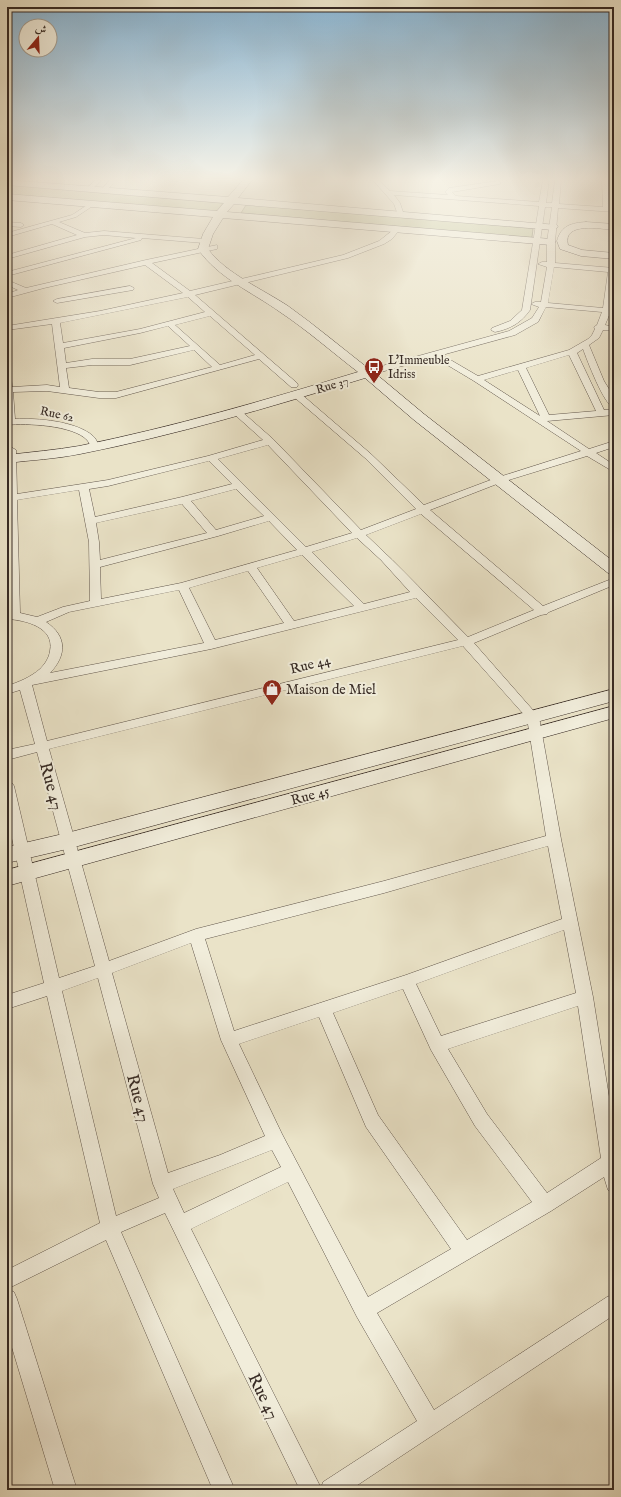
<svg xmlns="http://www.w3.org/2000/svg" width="621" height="1497" viewBox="0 0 621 1497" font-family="'IM FELL English',Amiri,serif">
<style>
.green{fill:#bdc192;stroke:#7a765b}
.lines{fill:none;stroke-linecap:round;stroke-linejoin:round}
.street-casing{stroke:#63584d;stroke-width:1}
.secondary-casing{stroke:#362a24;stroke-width:1}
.street{fill:#f1eddb;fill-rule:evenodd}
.secondary{fill:#f1eddb;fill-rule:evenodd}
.labels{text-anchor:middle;stroke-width:4;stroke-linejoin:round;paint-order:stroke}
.far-poi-label{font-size:12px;fill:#362a24;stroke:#f1eddb;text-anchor:start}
.far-street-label{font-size:12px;fill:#362a24;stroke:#f1eddb}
.street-label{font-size:14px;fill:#362a24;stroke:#f1eddb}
.poi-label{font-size:14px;fill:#362a24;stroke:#f1eddb;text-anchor:start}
.near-street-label{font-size:17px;fill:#362a24;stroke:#f1eddb}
</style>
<rect width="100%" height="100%" fill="#eae3c8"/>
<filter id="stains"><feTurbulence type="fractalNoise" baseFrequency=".005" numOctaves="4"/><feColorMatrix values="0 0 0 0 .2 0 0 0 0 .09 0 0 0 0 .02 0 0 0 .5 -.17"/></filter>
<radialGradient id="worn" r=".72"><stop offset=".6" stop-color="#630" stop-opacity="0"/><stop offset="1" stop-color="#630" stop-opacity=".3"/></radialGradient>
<g class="green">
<path d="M7,185L222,203H223L217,211L212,212L7,194Z"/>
<path d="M246,205L529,227L533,229L532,237L530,238L241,213Z"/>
</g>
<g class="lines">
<defs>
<g id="street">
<path d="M96,180H102L91,190H87V188Z"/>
<path d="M110,180H116L106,191H102V189Z"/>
<path d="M373,180H379L390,191L448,195L445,192L449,188L498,181L500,182V184L452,192L456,196L539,202L543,180H549L546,203H552L555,180H561L559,204L603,207L602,180H608L609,208H614V212L558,208L555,242V263L614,268L611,308L614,309V313H610L605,325L614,327V331L603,330L599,338L589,345L604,381L614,397V408C604,405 587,360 583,349L577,353L604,410L614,409V415L547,421L589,449L614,441V447L596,453L614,465V472L587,456L502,482L430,510L543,606L614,578V585L549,612L547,614L541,615L474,643L539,717L561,839L593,997L614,1128V1193L608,1190L604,1177L551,1211L377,1313L434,1410L607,1297L614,1294V1315L350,1490H300L165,1213L121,1232L235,1490H213L106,1240L7,1289L14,1292L17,1299L77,1490H55L7,1331V1270L100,1223L47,996L7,1009V995L44,983L7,816V781L12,783L14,786L59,978L95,966L37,752L7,760V750L35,744L20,690L7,694V686C19,682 31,677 40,669C45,664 49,658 50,651C55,627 25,620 7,619V611L8,612L7,449L11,447L16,450L17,494L108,480L208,456L263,440L234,414L232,412L234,410H240L273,439L361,530L416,509L365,458L294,397L293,395L294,393H300L371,454L424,505L496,478L581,451L474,381L434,357L374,374L370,371L371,369L509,331L532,318L539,307L531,304L535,302H541L547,267L538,264L542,262H547V242L552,207H545L530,310C521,323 510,329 495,332L491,330L492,328L510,321L522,310L539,206L394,195L400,203L404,215L401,217L398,215L394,204ZM554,267L608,272L603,308L548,303ZM546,307L602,312L597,325L594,327L595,329L592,335L588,339L569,350L478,376L442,355L515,335L538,322ZM569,355L596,411L549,415L526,368ZM518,370L540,416L484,380ZM268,445L352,533L306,547L218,459ZM209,461L232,484L182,497L95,517L89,489L108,486ZM236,489L264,516L216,530L191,501ZM79,490L89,542L90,601L63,607L37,617L20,613L17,500ZM182,504L207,533L100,560L99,542L96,523ZM421,514L534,610L468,637C434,603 401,567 366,535ZM269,521L297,550L181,583L101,599L100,567L218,536ZM357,538L381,560L410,592L364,604L312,552ZM302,555L354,606L294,621L257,568ZM248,571L284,623L215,640L189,588ZM179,590L204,643L50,673C67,655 67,636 46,622L69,612ZM416,598L458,640L47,741L32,685L211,649ZM463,646L527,718L546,836L384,881L196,929L109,961L49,749ZM548,846L562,919L406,975L234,1031L205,939L384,893ZM564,930L576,993L441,1036L416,984ZM191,943L221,1040L265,1136L220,1155L168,1173L112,973ZM98,978L153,1184L159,1198L116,1216L62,991ZM403,989L431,1050L475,1126L532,1202L467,1240L378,1115L333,1013ZM578,1006L601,1158L547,1193L487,1114L448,1049ZM319,1017L366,1127L451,1249L368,1297L282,1134L239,1044ZM272,1150L281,1167L184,1213L173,1189ZM288,1182L357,1317L417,1421L323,1482L321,1488L191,1229Z"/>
<path d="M92,202L95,204L94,205L76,217L59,222L85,233L104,231L204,239L208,241L204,243L142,238L141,240L7,276V272L136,238L104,235L85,237L7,259V255L77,235L52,224L7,237V233L72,215Z"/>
<path d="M7,222L21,223L24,225L21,227L7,226Z"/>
<path d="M397,227L400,229L392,239L384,244L348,258L195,295L297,383L298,385L297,387H291L259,359L116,398H99L47,391L13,392L15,419C37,418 76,421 93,436C96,438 97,443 100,446L95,449L92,448C90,446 89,442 87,440C73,425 26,423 7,425V372L11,375L12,387L47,385L60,387L52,324L7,330V326L100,311L183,293L145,265L44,288L7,298V294L18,290L7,285V280L26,288L146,260L217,245V249L152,263L190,291L343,255L379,241ZM188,297L205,312L140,329L63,343L60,323ZM210,316L255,355L220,365L175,325ZM168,326L190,346L130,359H92L66,363L64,348L140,333ZM194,350L212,367L116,392H99L69,388L66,368L92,365H130Z"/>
<path d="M130,286L134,288L133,290L57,303L53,301L57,299Z"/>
</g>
<g id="secondary">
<path d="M7,180L228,197L243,180H252L238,198L557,225L558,227L553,230L234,204L227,212L551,239L556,242L551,245L223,218L213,234L208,249C225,273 264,290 288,306C316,326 342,348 369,369L374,367L378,368L380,371L376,374L424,414L614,562V575L608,573L414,420L365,378C271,407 176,435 80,454C56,459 31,460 7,463V455C31,452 56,450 79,446C173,427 266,400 358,372C332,352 307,330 280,312C252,292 218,278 198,249L203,234L213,217L7,200V194L217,211L224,203L7,185Z"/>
<path d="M586,222L614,224V230C602,229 562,221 568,245L582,250L614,253V259L581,256L560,249L557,241C561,226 571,223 586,222Z"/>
<path d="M614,689V701L67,849L7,863V847L67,833Z"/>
<path d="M614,706V718L7,886V870Z"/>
</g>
</defs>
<use href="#street" class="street-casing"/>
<use href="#secondary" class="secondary-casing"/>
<use href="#street" class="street"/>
<use href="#secondary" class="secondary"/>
</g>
<linearGradient id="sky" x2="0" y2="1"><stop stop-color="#89b7d7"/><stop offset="0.46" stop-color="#f6f2e6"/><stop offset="1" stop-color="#f6f2e6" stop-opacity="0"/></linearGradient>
<rect width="621" height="389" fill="url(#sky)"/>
<defs>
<symbol id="bus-pin" viewBox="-11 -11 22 30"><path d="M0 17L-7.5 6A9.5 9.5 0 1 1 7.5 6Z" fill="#8f2418" stroke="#f1eddb"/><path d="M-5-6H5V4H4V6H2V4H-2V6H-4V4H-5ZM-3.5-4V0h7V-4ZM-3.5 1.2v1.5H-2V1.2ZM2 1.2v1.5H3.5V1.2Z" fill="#fff"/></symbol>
<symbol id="shop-pin" viewBox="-11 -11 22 30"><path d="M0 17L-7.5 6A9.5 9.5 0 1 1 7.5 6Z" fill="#8f2418" stroke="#f1eddb"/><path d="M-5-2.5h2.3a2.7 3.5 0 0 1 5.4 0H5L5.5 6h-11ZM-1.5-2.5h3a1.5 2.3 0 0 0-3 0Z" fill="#fff"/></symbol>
</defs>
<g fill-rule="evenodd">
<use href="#bus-pin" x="363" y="356" width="22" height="30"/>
<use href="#shop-pin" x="261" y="678" width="22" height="30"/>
</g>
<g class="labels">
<g class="far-poi-label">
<text x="388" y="364">L'Immeuble<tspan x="388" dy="14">Idriss</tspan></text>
</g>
<g class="far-street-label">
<text transform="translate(332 385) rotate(-17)" y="4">Rue 37</text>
<text transform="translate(57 414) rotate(12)" y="4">Rue 62</text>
</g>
<g class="street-label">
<text transform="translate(310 664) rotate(-14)" y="5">Rue 44</text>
<text transform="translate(310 795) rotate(-15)" y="5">Rue 45</text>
</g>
<g class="poi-label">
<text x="286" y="694">Maison de Miel</text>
</g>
<g class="near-street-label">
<text transform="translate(52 786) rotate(75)" y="6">Rue 47</text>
<text transform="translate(139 1098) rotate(75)" y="6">Rue 47</text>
<text transform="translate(264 1396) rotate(64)" y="6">Rue 47</text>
</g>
</g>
<rect width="621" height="1497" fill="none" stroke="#eae3c8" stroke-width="24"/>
<rect x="8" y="8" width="605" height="1481" fill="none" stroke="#362a24" stroke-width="2"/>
<rect x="12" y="12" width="597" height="1473" fill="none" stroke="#362a24"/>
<g transform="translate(38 38) rotate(19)"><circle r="19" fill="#f1eddb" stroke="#a69f92"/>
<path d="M0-3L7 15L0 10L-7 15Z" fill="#8f2418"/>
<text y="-6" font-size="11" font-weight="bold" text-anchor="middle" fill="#362a24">ش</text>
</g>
<rect width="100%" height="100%" filter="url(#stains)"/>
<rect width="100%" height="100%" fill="url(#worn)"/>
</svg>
